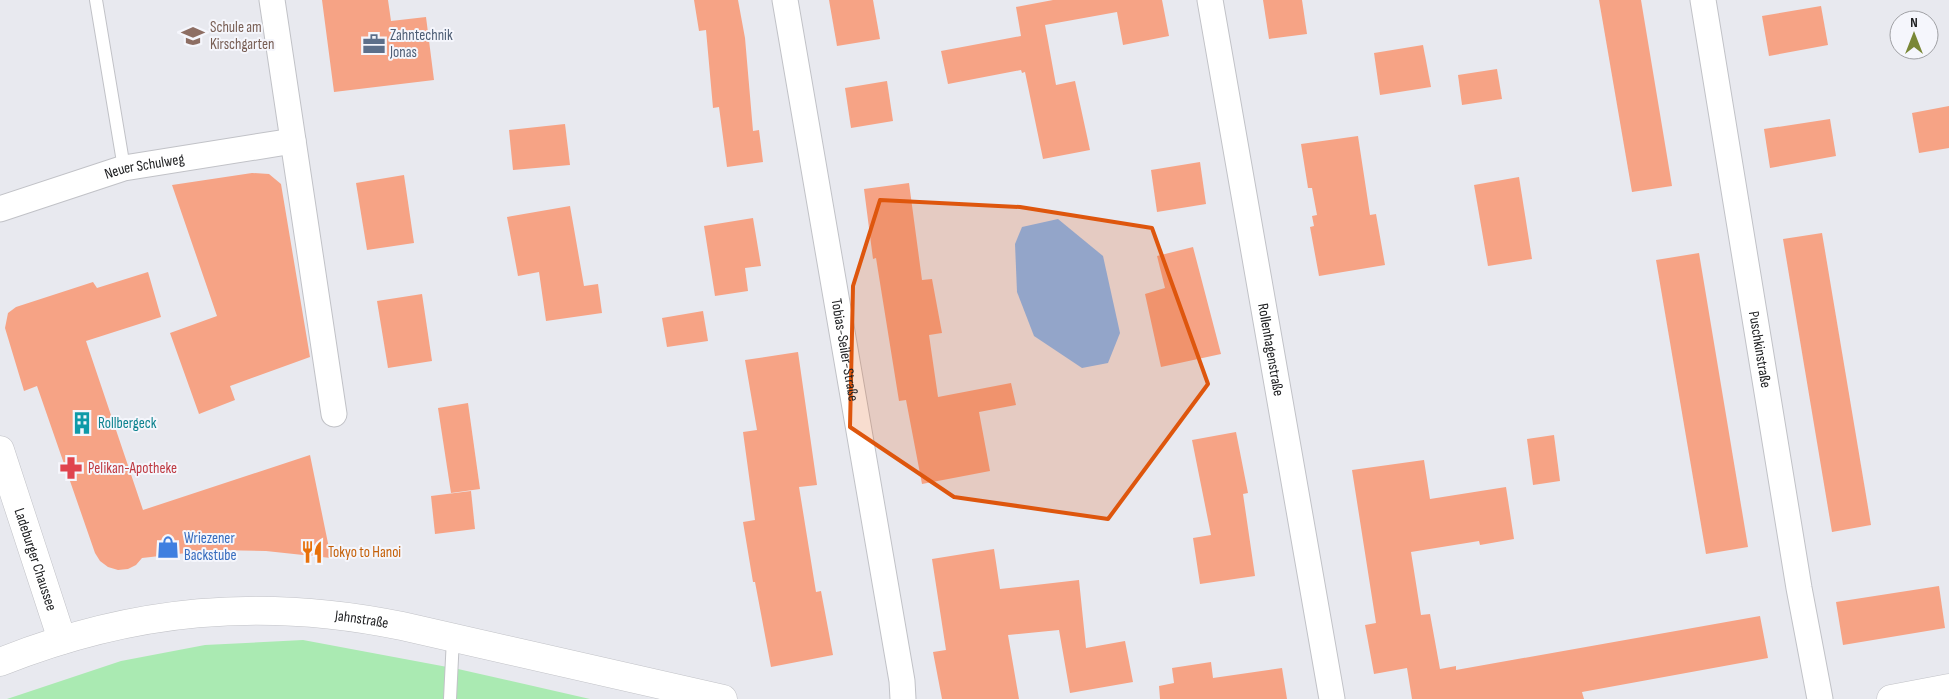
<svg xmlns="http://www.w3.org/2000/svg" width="1949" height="699" viewBox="0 0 1949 699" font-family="'Sofia Sans Condensed',sans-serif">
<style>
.green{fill:#aaeab2}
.water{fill:#81b9f8}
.building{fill:#f6a385}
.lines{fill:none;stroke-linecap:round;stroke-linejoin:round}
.lane-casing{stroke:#c1c2c7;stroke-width:14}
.street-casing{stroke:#c1c2c7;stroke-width:27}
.secondary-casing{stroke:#c1c2c7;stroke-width:29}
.lane{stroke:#fff;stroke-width:12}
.street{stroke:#fff;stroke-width:25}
.secondary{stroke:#fff;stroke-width:28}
.marked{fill:#de560d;fill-opacity:0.2;stroke:#de560d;stroke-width:4;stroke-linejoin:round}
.labels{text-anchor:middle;stroke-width:4;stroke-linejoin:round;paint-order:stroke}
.education-label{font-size:15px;fill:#785e54;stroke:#f5f6fc;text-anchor:start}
.service-label{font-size:15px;fill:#4e5e75;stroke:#f5f6fc;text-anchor:start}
.street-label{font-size:15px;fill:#202123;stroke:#f5f6fc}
.culture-label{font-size:15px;fill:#0d838f;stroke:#f5f6fc;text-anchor:start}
.health-label{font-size:15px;fill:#be3a42;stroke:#f5f6fc;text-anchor:start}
.shop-label{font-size:15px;fill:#366cbe;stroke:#f5f6fc;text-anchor:start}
.food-label{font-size:15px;fill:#c56008;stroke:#f5f6fc;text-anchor:start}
</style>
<rect width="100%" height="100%" fill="#e8e9ef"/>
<path class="green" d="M303,640L458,669L590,699H7L121,661L205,645Z"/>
<path class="water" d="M1058,219L1103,256L1120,333L1108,363L1082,368L1034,336L1017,292L1015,244L1022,227Z"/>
<g class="building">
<path d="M322,0H388L391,21L426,17L434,80L334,92Z"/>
<path d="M694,0H738L745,38L753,131L759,130L763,162L727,167L719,107L713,108L706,30L699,31Z"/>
<path d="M829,0H873L880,39L837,46Z"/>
<path d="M1053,0H1162L1169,36L1123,45L1117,12L1045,25L1056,85L1075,81L1090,150L1043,159L1025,72L1022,73L1021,70L948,84L941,51L1021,36L1016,7Z"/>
<path d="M1263,0H1302L1307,34L1269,39Z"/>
<path d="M1599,0H1641L1672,186L1632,192Z"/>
<path d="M1821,6L1828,45L1769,56L1762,16Z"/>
<path d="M1423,45L1431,87L1380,95L1374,53Z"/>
<path d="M1497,69L1502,99L1462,105L1458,75Z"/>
<path d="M887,81L893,121L851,128L845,88Z"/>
<path d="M1949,106V148L1919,153L1912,113Z"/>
<path d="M1830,119L1836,156L1770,168L1764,129Z"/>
<path d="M565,124L570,165L513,170L509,130Z"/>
<path d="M1358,136L1370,215L1376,214L1385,265L1319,276L1310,227L1314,226L1312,216L1317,215L1312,188H1308L1301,144Z"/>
<path d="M1200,162L1206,204L1157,212L1151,170Z"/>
<path d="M252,173L269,174L281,184L310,357L230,386L235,400L199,414L170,333L217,316L172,185Z"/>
<path d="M404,175L414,243L367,250L356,183Z"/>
<path d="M1519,177L1532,259L1488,266L1474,185Z"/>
<path d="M909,183L922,280L932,279L942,333L929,335L938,397L1011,383L1016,405L979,412L990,471L922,484L906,400L899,401L876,258L873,259L864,189Z"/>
<path d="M570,206L584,286L598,284L602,313L546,321L539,272L518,276L507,217Z"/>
<path d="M753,218L761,266L745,268L748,291L715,296L704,226Z"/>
<path d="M1822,233L1871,525L1832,532L1783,239Z"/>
<path d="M1193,247L1221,354L1161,367L1145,294L1165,288L1157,256Z"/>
<path d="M1699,253L1748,547L1706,554L1656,260Z"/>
<path d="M148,272L161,317L86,341L143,510L310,455L331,558L266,551L213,550L142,558L136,565L128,569L118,570L108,567L100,561L95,553L37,386L24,391L5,328L8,313L16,307L93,282L97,288Z"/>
<path d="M422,294L432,361L388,368L377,301Z"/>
<path d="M703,311L708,341L667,347L662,318Z"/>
<path d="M798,352L817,485L799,487L816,592L821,591L833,655L771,667L755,582H753L743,522L755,520L743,432L757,430L745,360Z"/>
<path d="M468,403L480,489L451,493L438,408Z"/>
<path d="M1236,432L1248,493L1243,494L1255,576L1200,584L1193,538L1211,535L1192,440Z"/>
<path d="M1554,435L1560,481L1533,485L1527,439Z"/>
<path d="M1424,460L1430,499L1506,487L1514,539L1480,545L1479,541L1411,552L1421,615L1430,614L1440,669L1456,666V670L1760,616L1768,658L1582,692L1584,699H1412L1407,668L1374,674L1365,625L1376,623L1352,470Z"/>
<path d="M471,491L475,529L435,534L431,496Z"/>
<path d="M994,549L1000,589L1079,580L1086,648L1125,641L1133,682L1070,693L1059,630L1008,635L1019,699H942L933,652L946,650L932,559Z"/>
<path d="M1939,586L1945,628L1843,645L1836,602Z"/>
<path d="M1211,662L1213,678L1282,668L1287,699H1160L1159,686L1174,683L1172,668Z"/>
</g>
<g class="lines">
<defs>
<g id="lane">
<path d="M96,0L124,168"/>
<path d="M450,699L453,638"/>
</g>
<g id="street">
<path d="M272,0L334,414"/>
<path id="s1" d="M785,0L902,681L903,699"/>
<path id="s2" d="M1210,0L1332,699"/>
<path id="s3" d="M1703,0L1799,588L1820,699"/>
<path id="s4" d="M0,209L124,168L293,141"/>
</g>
<g id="secondary">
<path id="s5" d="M0,450L62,640"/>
<path id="s6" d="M0,662C133,609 262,597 402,626L723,699"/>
<path d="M1891,699L1949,688"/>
</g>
</defs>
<use href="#lane" class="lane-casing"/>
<use href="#street" class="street-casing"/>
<use href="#secondary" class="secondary-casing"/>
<use href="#lane" class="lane"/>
<use href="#street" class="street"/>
<use href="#secondary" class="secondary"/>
</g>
<path class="marked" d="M880,200L1020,207L1152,228L1208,384L1108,519L954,497L850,427L853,286Z"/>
<defs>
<symbol id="school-bare" viewBox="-9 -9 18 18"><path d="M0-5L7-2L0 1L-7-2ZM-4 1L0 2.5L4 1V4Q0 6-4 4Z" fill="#8d6e63" stroke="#f5f6fc" stroke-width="2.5" paint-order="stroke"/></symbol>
<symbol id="office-bare" viewBox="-9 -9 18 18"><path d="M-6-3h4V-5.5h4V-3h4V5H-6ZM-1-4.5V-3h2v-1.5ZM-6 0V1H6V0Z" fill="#5c6f8a" stroke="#f5f6fc" stroke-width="2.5" paint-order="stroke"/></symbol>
<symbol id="building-bare" viewBox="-9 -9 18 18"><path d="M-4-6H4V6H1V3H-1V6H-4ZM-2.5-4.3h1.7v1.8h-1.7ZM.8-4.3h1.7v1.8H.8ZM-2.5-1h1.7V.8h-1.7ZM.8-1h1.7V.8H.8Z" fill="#0f9aa8" stroke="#f5f6fc" stroke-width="2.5" paint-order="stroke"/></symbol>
<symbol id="pharmacy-bare" viewBox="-9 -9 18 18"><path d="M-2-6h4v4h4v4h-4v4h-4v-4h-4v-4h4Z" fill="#e0444e" stroke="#f5f6fc" stroke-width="2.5" paint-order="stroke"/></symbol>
<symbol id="shop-bare" viewBox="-9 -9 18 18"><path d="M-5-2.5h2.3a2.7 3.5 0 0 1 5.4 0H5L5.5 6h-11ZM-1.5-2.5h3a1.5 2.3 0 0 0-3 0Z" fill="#3f7fe0" stroke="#f5f6fc" stroke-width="2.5" paint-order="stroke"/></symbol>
<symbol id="restaurant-bare" viewBox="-9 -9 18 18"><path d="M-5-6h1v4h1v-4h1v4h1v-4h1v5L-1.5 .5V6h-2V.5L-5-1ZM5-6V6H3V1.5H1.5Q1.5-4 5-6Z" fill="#e8710a" stroke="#f5f6fc" stroke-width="2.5" paint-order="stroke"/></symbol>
</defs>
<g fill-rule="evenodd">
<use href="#school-bare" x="177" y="20" width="32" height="32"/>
<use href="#office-bare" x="358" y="28" width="32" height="32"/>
<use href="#building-bare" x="66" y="407" width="32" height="32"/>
<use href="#pharmacy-bare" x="55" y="452" width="32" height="32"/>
<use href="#shop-bare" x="152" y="531" width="32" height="32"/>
<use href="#restaurant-bare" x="296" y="536" width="32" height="32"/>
</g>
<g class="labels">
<g class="education-label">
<text x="210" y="32">Schule am<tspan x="210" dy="17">Kirschgarten</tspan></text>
</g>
<g class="service-label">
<text x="390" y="40">Zahntechnik<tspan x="390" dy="17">Jonas</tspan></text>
</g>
<g class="street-label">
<text dy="5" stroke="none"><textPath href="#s4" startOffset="151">Neuer Schulweg</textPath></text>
<text dy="5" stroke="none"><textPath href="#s1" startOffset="355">Tobias-Seiler-Straße</textPath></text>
<text dy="5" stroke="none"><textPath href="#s2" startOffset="355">Rollenhagenstraße</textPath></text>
<text dy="5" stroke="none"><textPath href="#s3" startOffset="354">Puschkinstraße</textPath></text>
<text dy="5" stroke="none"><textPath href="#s5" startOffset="115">Ladeburger Chaussee</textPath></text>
<text dy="5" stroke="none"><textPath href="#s6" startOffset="369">Jahnstraße</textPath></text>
</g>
<g class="culture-label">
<text x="98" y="428">Rollbergeck</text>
</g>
<g class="health-label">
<text x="88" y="473">Pelikan-Apotheke</text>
</g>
<g class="shop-label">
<text x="184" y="543">Wriezener<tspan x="184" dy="17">Backstube</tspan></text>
</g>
<g class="food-label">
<text x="328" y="557">Tokyo to Hanoi</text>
</g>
</g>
<g transform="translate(1914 35)"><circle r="24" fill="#f5f6fc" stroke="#a0a1a5"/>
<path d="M0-4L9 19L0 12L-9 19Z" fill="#798736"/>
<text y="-8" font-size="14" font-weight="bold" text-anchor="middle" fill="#202123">N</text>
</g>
</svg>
